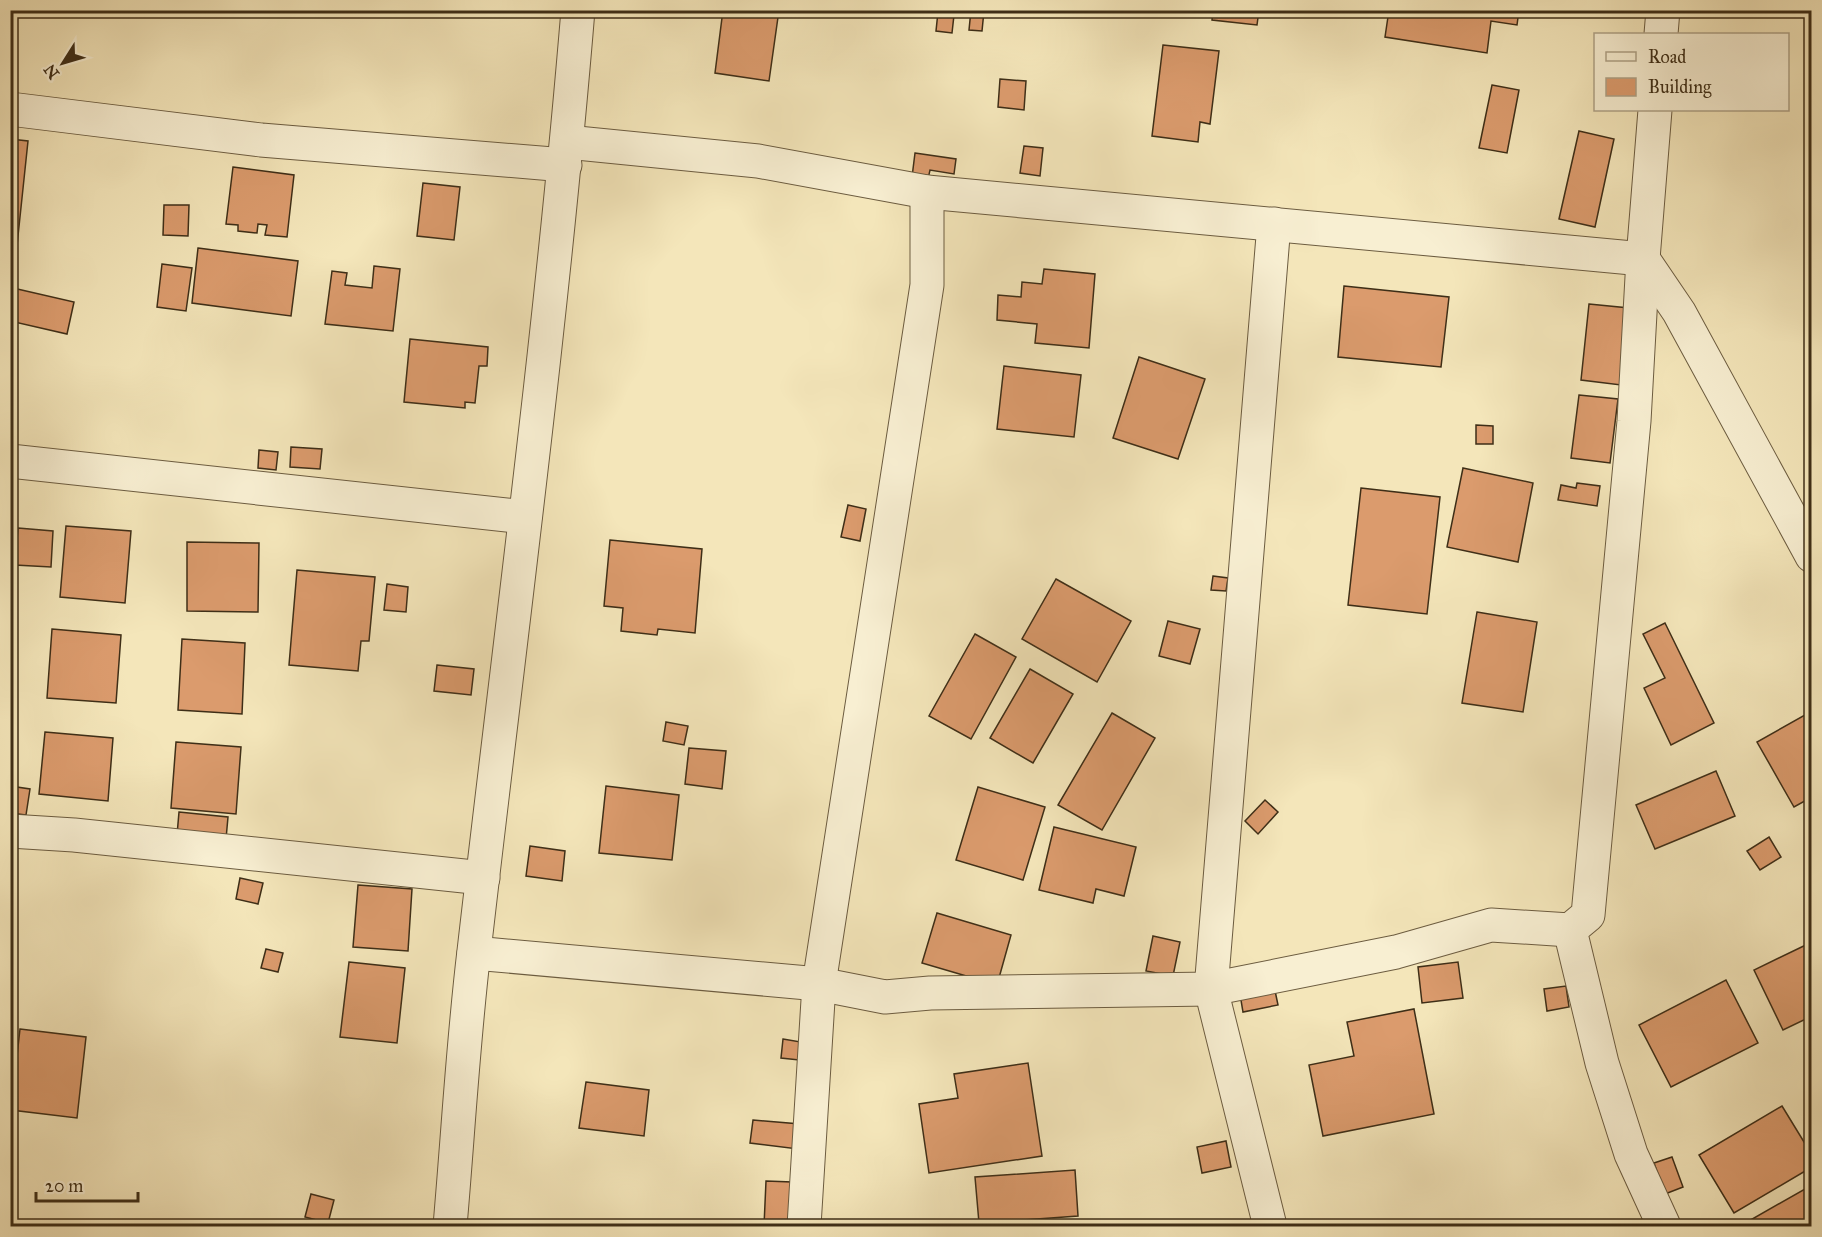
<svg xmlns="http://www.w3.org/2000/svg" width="1822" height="1237" viewBox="0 0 1822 1237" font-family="'IM FELL Great Primer',serif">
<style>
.building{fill:#db9b6d;stroke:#3e2e17;stroke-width:1.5}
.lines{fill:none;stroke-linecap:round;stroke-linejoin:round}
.minor-casing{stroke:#6c5c40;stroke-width:35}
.minor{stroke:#f8efd2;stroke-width:33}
</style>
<rect width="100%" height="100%" fill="#f4e6ba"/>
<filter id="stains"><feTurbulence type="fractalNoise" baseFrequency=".00333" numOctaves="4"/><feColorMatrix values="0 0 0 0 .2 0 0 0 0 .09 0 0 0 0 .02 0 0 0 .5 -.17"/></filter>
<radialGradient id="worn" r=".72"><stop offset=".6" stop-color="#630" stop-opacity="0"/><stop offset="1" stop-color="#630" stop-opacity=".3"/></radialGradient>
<g class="building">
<path d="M723,10H779L769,81L715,73Z"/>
<path d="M971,10L984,11L982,31L969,30Z"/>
<path d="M1213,10H1259L1257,25L1212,20Z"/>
<path d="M1389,10H1519L1517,25L1491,21L1487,53L1385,37Z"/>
<path d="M938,12L954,15L952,33L936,31Z"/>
<path d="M1163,45L1219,51L1210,124L1200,122L1198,142L1152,136Z"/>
<path d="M1000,79L1026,81L1024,110L998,107Z"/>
<path d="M1492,85L1519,90L1507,153L1479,148Z"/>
<path d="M1579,131L1614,139L1595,227L1559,219Z"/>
<path d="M10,139L28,141L16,255L10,254Z"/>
<path d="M1024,146L1043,148L1040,176L1020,173Z"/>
<path d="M915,153L956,159L954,174L930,170L928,179L912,177Z"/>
<path d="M233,167L294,175L287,237L265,235L267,225L258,224L257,233L238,231V225L226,224Z"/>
<path d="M423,183L460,187L454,240L417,236Z"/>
<path d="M164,205H189L188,236L163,235Z"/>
<path d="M198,248L298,261L291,316L192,303Z"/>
<path d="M162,264L192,268L186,311L157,307Z"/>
<path d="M374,266L400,269L393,331L325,324L332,271L347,273L345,285L372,288Z"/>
<path d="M1044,269L1095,274L1089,348L1035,343L1037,324L997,320L998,295L1021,297L1022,282L1042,284Z"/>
<path d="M1344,286L1449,297L1441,367L1338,357Z"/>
<path d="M13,288L74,302L67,334L10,321V301Z"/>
<path d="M1589,304L1629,308L1621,385L1581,380Z"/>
<path d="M410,339L488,347L487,366H479L475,403L465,402V408L404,402Z"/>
<path d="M1139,357L1205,379L1178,459L1113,438Z"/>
<path d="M1004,366L1081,375L1074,437L997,429Z"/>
<path d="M1579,395L1618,399L1610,463L1571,458Z"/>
<path d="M1476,425L1493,426V444H1476Z"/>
<path d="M291,447L322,449L320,469L290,467Z"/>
<path d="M259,450L278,452L276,470L258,468Z"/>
<path d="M1463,468L1533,483L1518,562L1447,547Z"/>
<path d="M1577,483L1600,486L1597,506L1558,500L1561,485L1576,488Z"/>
<path d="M1361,488L1440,497L1427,614L1348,605Z"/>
<path d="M848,505L866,509L860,541L841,537Z"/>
<path d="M66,526L131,531L125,603L60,597Z"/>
<path d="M18,528L53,531L51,567L15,565Z"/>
<path d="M610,540L702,549L695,633L658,629L657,635L621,631L623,608L604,606Z"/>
<path d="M187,542L259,543L258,612L187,611Z"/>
<path d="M297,570L375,577L369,641H361L358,671L289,665Z"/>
<path d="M1213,576L1228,578L1226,591L1211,590Z"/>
<path d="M1056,579L1131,621L1097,682L1022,639Z"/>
<path d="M387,584L408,587L406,612L384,610Z"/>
<path d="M1477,612L1537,622L1523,712L1462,703Z"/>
<path d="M1168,621L1200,629L1190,664L1159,656Z"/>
<path d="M1665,623L1714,723L1671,745L1644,688L1665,678L1643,634Z"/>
<path d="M52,629L121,635L116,703L47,698Z"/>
<path d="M975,634L1016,657L971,739L929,716Z"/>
<path d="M182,639L245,643L242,714L178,710Z"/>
<path d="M437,665L474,669L471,695L434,691Z"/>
<path d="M1030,669L1073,694L1033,763L990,738Z"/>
<path d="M1812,711V797L1794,807L1757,742Z"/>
<path d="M1112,713L1155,738L1102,830L1058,805Z"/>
<path d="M666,722L688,726L684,745L663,741Z"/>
<path d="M45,732L113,738L108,801L39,794Z"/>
<path d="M176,742L241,747L236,814L171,808Z"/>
<path d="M689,748L726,751L722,789L685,784Z"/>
<path d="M1716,771L1735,816L1655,849L1636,805Z"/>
<path d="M10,786L30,789L26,815L10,813Z"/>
<path d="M606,786L679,795L672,860L599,853Z"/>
<path d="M978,787L1045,807L1023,880L956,860Z"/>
<path d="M1265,800L1278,812L1258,834L1245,821Z"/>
<path d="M179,812L228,817L226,839L177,835Z"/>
<path d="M1054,827L1136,847L1124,896L1096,889L1093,903L1039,890Z"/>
<path d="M1769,837L1781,857L1760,870L1747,851Z"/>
<path d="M530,846L565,851L562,881L526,876Z"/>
<path d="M240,878L263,883L258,904L236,899Z"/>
<path d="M358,885L412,889L408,951L353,947Z"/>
<path d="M937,913L1011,935L997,985L922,963Z"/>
<path d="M1153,936L1180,942L1173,976L1146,971Z"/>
<path d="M1812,942V1016L1783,1030L1754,970Z"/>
<path d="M266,949L283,953L278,972L261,968Z"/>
<path d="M349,962L405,968L397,1043L340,1037Z"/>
<path d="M1458,962L1463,998L1422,1003L1418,967Z"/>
<path d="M1726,980L1758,1043L1671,1087L1639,1025Z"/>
<path d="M1273,981L1278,1005L1243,1012L1239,988Z"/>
<path d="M1566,986L1569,1007L1547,1011L1544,989Z"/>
<path d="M1414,1009L1434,1114L1323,1136L1309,1065L1354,1056L1347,1022Z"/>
<path d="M20,1029L86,1037L77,1118L11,1110Z"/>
<path d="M783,1039L801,1042L799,1060L781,1058Z"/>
<path d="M1028,1063L1042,1156L929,1173L919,1104L958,1098L954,1074Z"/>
<path d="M586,1082L649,1090L644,1136L579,1128Z"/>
<path d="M1782,1106L1812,1155V1167L1734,1213L1699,1155Z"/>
<path d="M753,1120L800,1124L798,1149L750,1143Z"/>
<path d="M1226,1141L1231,1167L1202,1173L1197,1147Z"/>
<path d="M1672,1157L1683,1187L1665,1194L1654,1163Z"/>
<path d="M1075,1170L1078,1216L979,1223L975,1177Z"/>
<path d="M766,1181L792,1182L789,1226H764Z"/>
<path d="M1812,1185V1226H1740Z"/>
<path d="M311,1194L334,1200L328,1223L305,1217Z"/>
</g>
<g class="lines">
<defs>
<g id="minor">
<path d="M1661,34L1663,10"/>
<path d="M10,109L261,140L565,165"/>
<path d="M1655,110L1643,259L1634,421L1588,915L1570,930L1602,1063L1631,1154L1664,1226"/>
<path d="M567,142L758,161L927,192L1643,259"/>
<path d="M1643,259L1679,312L1812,556"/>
<path d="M10,461L525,517"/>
<path d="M10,831L74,835L483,878"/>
<path d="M474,953L819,984L885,997L930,993L1211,989L1396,952L1491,925L1570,930"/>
<path d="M450,1226C458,1135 463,1042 474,951C510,638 552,325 578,10"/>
<path d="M804,1226L819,984L927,285V192"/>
<path d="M1270,1226L1211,989L1274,224"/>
</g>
</defs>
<use href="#minor" class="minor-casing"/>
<use href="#minor" class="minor"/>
</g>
<rect width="1822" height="1237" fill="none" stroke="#f4e6ba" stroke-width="36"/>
<rect x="12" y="12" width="1798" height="1213" fill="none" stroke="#3e2e17" stroke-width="3"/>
<rect x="18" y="18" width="1786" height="1201" fill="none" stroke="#3e2e17" stroke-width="1.5"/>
<rect x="1594" y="33" width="195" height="78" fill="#f8efd2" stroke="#aea287" stroke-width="1.5"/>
<rect x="1606" y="52" width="30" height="9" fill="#f8efd2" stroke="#aea287" stroke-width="1.5"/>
<text x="1648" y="63" font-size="18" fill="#3e2e17">Road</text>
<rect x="1606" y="78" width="30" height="18" fill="#db9b6d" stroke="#aea287" stroke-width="1.5"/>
<text x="1648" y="93" font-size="18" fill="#3e2e17">Building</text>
<g transform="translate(63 63) rotate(233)" stroke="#f8efd2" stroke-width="4.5" paint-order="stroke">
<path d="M0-4.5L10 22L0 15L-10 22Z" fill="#3e2e17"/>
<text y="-9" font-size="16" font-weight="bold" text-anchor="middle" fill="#3e2e17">N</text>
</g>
<path d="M36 1192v9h102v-9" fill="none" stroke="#3e2e17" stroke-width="3"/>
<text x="45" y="1192" font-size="18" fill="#3e2e17" stroke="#f8efd2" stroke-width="4.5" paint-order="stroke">20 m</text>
<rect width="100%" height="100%" filter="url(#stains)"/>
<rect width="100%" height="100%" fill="url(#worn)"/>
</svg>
